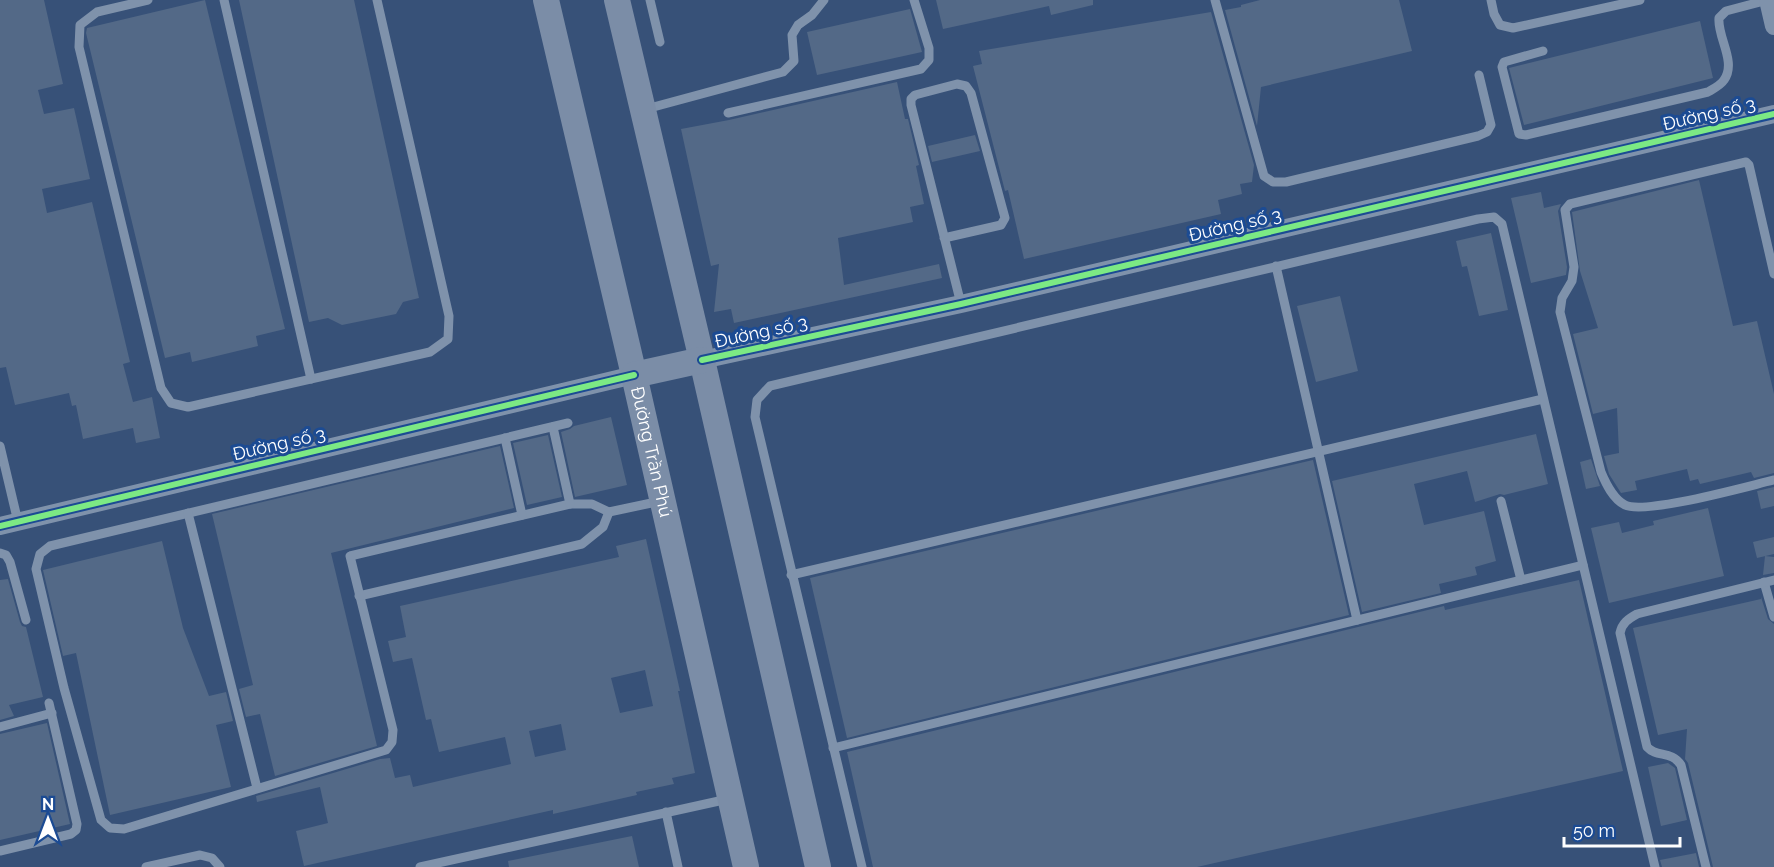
<svg xmlns="http://www.w3.org/2000/svg" width="1774" height="867" viewBox="0 0 1774 867" font-family="Raleway,sans-serif">
<style>
.building{fill:#536987;fill-rule:evenodd}
.lines{fill:none;stroke-linecap:round;stroke-linejoin:round}
.service{stroke:#7f92ab;stroke-width:9}
.minor{stroke:#7f92ab;stroke-width:18}
.secondary{stroke:#7b8da7;stroke-width:26}
.cycleway-casing{stroke:#1c4b93;stroke-width:10}
.cycleway{stroke:#7ce984;stroke-width:6}
.labels{text-anchor:middle;stroke-width:6;stroke-linejoin:round;paint-order:stroke}
.street-label{font-size:18px;fill:#fff;stroke:#1c4b93}
</style>
<rect width="100%" height="100%" fill="#375178"/>
<g class="building">
<path d="M0,0H44L63,84L38,90L44,114L74,108L90,179L42,189L47,213L92,202L130,362L123,364L133,402L152,397L160,438L136,443L133,428L83,439L76,405L72,406L69,393L15,405L6,367L0,368Z"/>
<path d="M205,0L285,329L256,336L258,346L192,362L190,352L165,358L86,33L87,28Z"/>
<path d="M239,0H354L419,298L403,302L396,314L342,325L328,318L309,322Z"/>
<path d="M936,0H1093V5L1051,15L1049,6L943,29Z"/>
<path d="M1260,0H1399L1412,51L1261,87L1257,126L1225,10L1241,7V5Z"/>
<path d="M910,9L922,52L817,75L807,32Z"/>
<path d="M1211,12L1254,165L1252,182L1240,184L1242,194L1218,200L1221,214L1024,259L1008,190L1005,191L973,66L982,64L979,51Z"/>
<path d="M1700,21L1713,78L1524,125L1509,68Z"/>
<path d="M897,82L905,119H908L919,165L916,166L924,204L910,207L913,222L838,238L844,285L939,264L942,278L734,323L731,309L714,312L719,264L711,266L681,129L729,120Z"/>
<path d="M975,135L980,151L932,162L928,146Z"/>
<path d="M1699,180L1733,326L1757,321L1774,394V473L1754,478L1751,472L1700,484L1698,479L1690,481L1687,469L1635,481L1637,490L1621,493L1609,474L1604,456L1619,453L1617,408L1593,414L1573,334L1598,328L1580,271L1572,212Z"/>
<path d="M1541,192L1544,208L1561,204L1558,211L1567,267L1566,275L1531,283L1511,198Z"/>
<path d="M1491,233L1508,310L1479,316L1467,266L1462,267L1456,241Z"/>
<path d="M1340,296L1358,371L1316,382L1297,306Z"/>
<path d="M611,417L627,485L575,497L561,432L570,429L574,426Z"/>
<path d="M1536,434L1548,484L1504,495L1500,494L1475,502L1467,471L1414,484L1424,525L1484,511L1496,561L1475,567L1477,575L1439,584L1441,593L1362,612L1332,481Z"/>
<path d="M548,435L562,497L527,505L513,443Z"/>
<path d="M500,446L514,508L331,553L377,746L275,776L260,714L246,717L239,689L253,685L212,514Z"/>
<path d="M1591,459L1600,486L1586,489L1580,462Z"/>
<path d="M1313,460L1349,615L847,738L810,578Z"/>
<path d="M1774,487V506L1761,509L1757,491Z"/>
<path d="M1708,508L1724,576L1609,603L1591,528L1619,522L1622,533L1654,525L1653,521Z"/>
<path d="M1774,537V554L1757,558L1753,542Z"/>
<path d="M646,539L680,691H678L695,773L672,778L674,784L636,792L637,795L553,814V810L304,866L296,831L328,823L320,787L257,802L256,796L380,759L390,758L395,778L410,775L413,787L511,764L505,737L439,752L431,719L426,720L412,658L393,662L388,641L406,637L400,606L619,557L616,546ZM645,670L653,706L620,713L611,678ZM561,724L566,750L535,757L529,731Z"/>
<path d="M162,541L183,628L209,696L226,692L233,721L216,725L231,787L110,815L76,653L63,656L43,570Z"/>
<path d="M1765,556L1774,557V573L1763,575Z"/>
<path d="M8,579L20,622L22,626L26,627L43,697L9,705L14,716L0,720V580Z"/>
<path d="M1579,580L1623,771L1197,867H873L847,752L1444,606L1445,610Z"/>
<path d="M1761,597L1768,619L1774,624V867H1713L1688,763L1685,759L1687,729L1658,735L1633,628L1761,599Z"/>
<path d="M47,723L70,824L0,840V734Z"/>
<path d="M1668,763L1675,768L1687,820L1661,826L1648,767Z"/>
<path d="M632,836L639,867H509L508,861Z"/>
<path d="M1696,853L1699,867H1662L1660,860Z"/>
</g>
<g class="lines">
<g class="service">
<path d="M148,0L97,12L80,25L79,47L161,388L171,403L188,407L430,352L448,339L449,316L377,0"/>
<path d="M224,0L311,379"/>
<path d="M650,0L660,42"/>
<path d="M1215,0L1264,176L1273,182H1286L1478,136L1487,132L1491,125L1479,75"/>
<path d="M1491,0L1494,14L1500,25L1513,28L1640,0"/>
<path d="M1543,51L1504,62L1502,67L1519,134L1526,135L1708,92C1713,89 1721,85 1724,80C1737,62 1717,37 1719,18L1726,11L1768,0"/>
<path d="M646,109L783,72L794,61L792,35L798,25L812,15L824,0"/>
<path d="M728,113L921,69L929,60V48L914,0"/>
<path d="M944,238L1001,225L1005,218L971,93L966,86L957,84L915,95L911,99V105L961,304"/>
<path d="M1276,266L1357,620"/>
<path d="M1774,274L1749,165L1746,162L1570,204L1565,210L1574,267L1572,281L1562,298L1560,312L1601,472C1606,484 1613,499 1625,505C1645,515 1748,486 1774,480"/>
<path d="M568,423L50,546L40,554L36,569L64,688L101,820L110,828L124,829L386,750L392,742L393,730L350,556L570,504H592L609,512"/>
<path d="M553,427L570,504"/>
<path d="M505,438L522,515"/>
<path d="M0,446L18,522"/>
<path d="M1501,501L1521,580"/>
<path d="M188,513L257,788"/>
<path d="M0,553L6,555L10,562L26,620"/>
<path d="M791,575L1543,399"/>
<path d="M1764,582L1774,617"/>
<path d="M359,596L582,544L603,527L609,512L661,501"/>
<path d="M0,727L52,713"/>
<path d="M833,748L1583,565"/>
<path d="M666,812L678,867"/>
<path d="M0,851L71,834L76,830L77,824L49,703"/>
<path d="M146,867L200,855L212,858L220,867"/>
<path d="M420,867L728,799"/>
<path d="M862,867L755,417L757,400L770,386L1478,219L1494,217L1502,224L1655,867"/>
<path d="M1706,867L1681,765C1671,750 1657,758 1647,747L1620,633C1622,623 1628,619 1637,614L1774,580"/>
</g>
<g class="minor">
<path d="M1768,0L1774,26"/>
<path d="M702,360L961,304L1774,114"/>
<path d="M0,526L634,375"/>
</g>
<g class="secondary">
<path id="s1" d="M546,0L634,375L746,867"/>
<path d="M617,0L702,360L818,867"/>
<path d="M634,375L702,360"/>
</g>
<defs>
<g id="cycleway">
<path d="M702,360L961,304L1774,114"/>
<path d="M0,526L634,375"/>
</g>
</defs>
<use href="#cycleway" class="cycleway-casing"/>
<use href="#cycleway" class="cycleway"/>
</g>
<g class="labels">
<g class="street-label">
<text transform="translate(1709 114) rotate(-13)" y="6">Đường số 3</text>
<text transform="translate(1235 225) rotate(-13)" y="6">Đường số 3</text>
<text transform="translate(761 332) rotate(-12)" y="6">Đường số 3</text>
<text transform="translate(279 444) rotate(-13)" y="6">Đường số 3</text>
<text dy="6" stroke="none"><textPath href="#s1" startOffset="464">Đường Trần Phú</textPath></text>
</g>
</g>
<g transform="translate(48 819)" stroke="#1c4b93" stroke-width="4.5" paint-order="stroke">
<path d="M0-4.5L10 22L0 15L-10 22Z" fill="#ffffff"/>
<text y="-9" font-size="16" font-weight="bold" text-anchor="middle" fill="#ffffff">N</text>
</g>
<path d="M1564 837v9h116v-9" fill="none" stroke="#ffffff" stroke-width="3"/>
<text x="1573" y="837" font-size="18" fill="#ffffff" stroke="#1c4b93" stroke-width="4.5" paint-order="stroke">50 m</text>
</svg>
